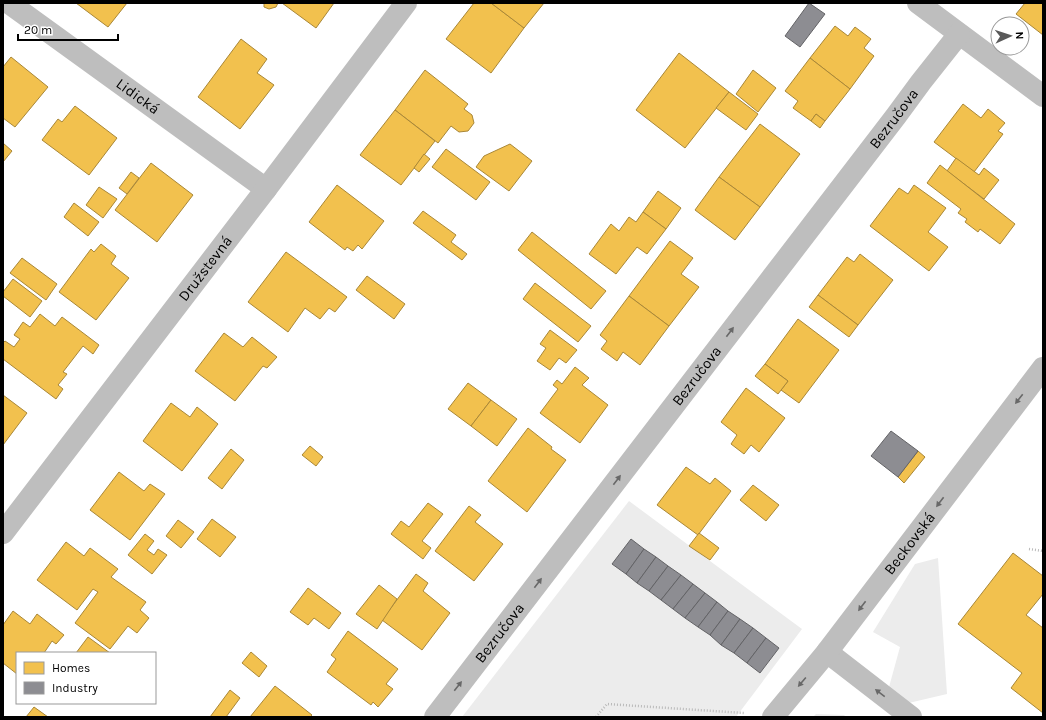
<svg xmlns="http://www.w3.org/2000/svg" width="1046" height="720" viewBox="0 0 1046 720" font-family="Karla,sans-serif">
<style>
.green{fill:#ececec}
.homes{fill:#f2c14e;stroke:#a98737}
.industry{fill:#8d8d92;stroke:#636366}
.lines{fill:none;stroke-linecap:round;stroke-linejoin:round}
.path{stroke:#b9b9b9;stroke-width:2.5;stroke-dasharray:1 2;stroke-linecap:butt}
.minor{stroke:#bebebe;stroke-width:22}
.oneway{fill:#686868}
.labels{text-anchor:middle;stroke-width:4;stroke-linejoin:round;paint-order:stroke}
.street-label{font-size:15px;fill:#000;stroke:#fff}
</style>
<rect width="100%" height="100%" fill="#fff"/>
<g class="green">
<path d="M629,501L802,629L736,717H462Z"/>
<path d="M938,558L947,694L883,709L900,647L873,632L915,564Z"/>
<path d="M816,714L844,715L846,717H813Z"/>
</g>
<g class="homes">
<path d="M76,3H127L108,27Z"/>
<path d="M264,3H278L276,7L269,9L264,7Z"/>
<path d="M282,3H334L316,28Z"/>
<path d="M474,3H491L524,28L491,73L446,39Z"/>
<path d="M491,3H544L524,28Z"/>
<path d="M1025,3H1043V35L1016,14Z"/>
<path d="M835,26L848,36L855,27L871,39L864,48L874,56L850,89L810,58Z"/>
<path d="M241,39L267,59L257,73L274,85L240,129L198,97Z"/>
<path d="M679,53L729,92L685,148L636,110Z"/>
<path d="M11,57L48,87L15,127L3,118V67Z"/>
<path d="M810,58L850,89L825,121L816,114L811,121L793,108L798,101L785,91Z"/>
<path d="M425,70L468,104L464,109L472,115L474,123L468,131L459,132L451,126L438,143L395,110Z"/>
<path d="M753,70L776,88L758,112L736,94Z"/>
<path d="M729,92L758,114L746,130L716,108Z"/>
<path d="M963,104L981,118L988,109L1005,123L998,131L1003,134L974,172L934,142Z"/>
<path d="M75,106L117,138L89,175L42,140L58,119L62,122Z"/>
<path d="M395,110L435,141L401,185L360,155Z"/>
<path d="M816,114L825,121L820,128L811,121Z"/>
<path d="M760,124L800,154L760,207L719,177Z"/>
<path d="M3,143L12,151L3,162Z"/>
<path d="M510,144L532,161L509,191L476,167L484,156Z"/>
<path d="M446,149L490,182L476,200L432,167Z"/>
<path d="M424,154L430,159L419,172L414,168Z"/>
<path d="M956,158L979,175L984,168L999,180L984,199L947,171Z"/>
<path d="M151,163L193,195L157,242L115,210Z"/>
<path d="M940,165L1015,224L1000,244L980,229L978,232L965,222L967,219L958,213L961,209L927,183Z"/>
<path d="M131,172L139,178L127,194L119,188Z"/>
<path d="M719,177L760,207L735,240L695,210Z"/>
<path d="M337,185L384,221L362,249L358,245L353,251L347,247L345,250L309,222Z"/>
<path d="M914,185L946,208L928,232L948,247L929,271L870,226L899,188L908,194Z"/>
<path d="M99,187L117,199L103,218L86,205Z"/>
<path d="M658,191L681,208L666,229L643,212Z"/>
<path d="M74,203L99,222L88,236L64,217Z"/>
<path d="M423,211L456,235L451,242L467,254L462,260L413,223Z"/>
<path d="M643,212L666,229L647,254L637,247L616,274L589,254L611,224L619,231L629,217L636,222Z"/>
<path d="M532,232L606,291L591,309L518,250Z"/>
<path d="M670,241L693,258L681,274L699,287L669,326L629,296Z"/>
<path d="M101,244L116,256L111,264L129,278L96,320L59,292L91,249L94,252Z"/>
<path d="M286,252L347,297L335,312L329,308L320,319L305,308L288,332L248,302Z"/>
<path d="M860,254L893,280L858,325L818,295L847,257L854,262Z"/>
<path d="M22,258L57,284L46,300L10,273Z"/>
<path d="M367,276L405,304L394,319L356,290Z"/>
<path d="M13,279L42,301L30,317L3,296V292Z"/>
<path d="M535,283L591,326L578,342L523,299Z"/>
<path d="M818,295L858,325L849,337L809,307Z"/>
<path d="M629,296L669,326L640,365L623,352L617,361L601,349L607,341L600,335Z"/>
<path d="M40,314L55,326L62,317L99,345L93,354L83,346L63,372L67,374L58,385L63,389L56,399L3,359V343L5,341L14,347L20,339L14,335L23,322L30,327Z"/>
<path d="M798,319L839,350L799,403L781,390L788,381L765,364Z"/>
<path d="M550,330L577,350L566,363L559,358L550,370L537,361L546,348L540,344Z"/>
<path d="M224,333L243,347L252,337L277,357L267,368L263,366L235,401L195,371Z"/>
<path d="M765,364L788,381L778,394L755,376Z"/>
<path d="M575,367L589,378L582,385L608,405L580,443L540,413L558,389L553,385L557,380L562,384Z"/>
<path d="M468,383L491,400L471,426L448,409Z"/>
<path d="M746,388L785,418L759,452L751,445L744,454L731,444L737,435L721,422Z"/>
<path d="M3,395L27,413L3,445Z"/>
<path d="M491,400L517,419L497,446L471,426Z"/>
<path d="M171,403L190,417L197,407L218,424L182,471L143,441Z"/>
<path d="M528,428L552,447L551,449L566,460L527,512L488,481Z"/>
<path d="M310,446L323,457L316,466L302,455Z"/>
<path d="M231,449L244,460L222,489L208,478Z"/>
<path d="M918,451L925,457L904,483L898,477Z"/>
<path d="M686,467L710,484L715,478L731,491L698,535L657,505Z"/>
<path d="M119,472L144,491L150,484L165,494L130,540L90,510Z"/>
<path d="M753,485L779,505L766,521L740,500Z"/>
<path d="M428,503L443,514L422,541L431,548L423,559L391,534L401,521L409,527Z"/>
<path d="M469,506L481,515L475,522L503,544L474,581L435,551Z"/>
<path d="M212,519L236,537L220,557L197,539Z"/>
<path d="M178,520L194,532L181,548L166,536Z"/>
<path d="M699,533L719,548L710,560L689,546Z"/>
<path d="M145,534L154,541L147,550L154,555L158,549L167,555L152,574L128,555Z"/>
<path d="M66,542L84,556L90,548L118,569L111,577L146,602L140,610L149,618L137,633L128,626L110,649L75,623L98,592L93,589L77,610L37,580Z"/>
<path d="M1013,553L1043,576V594L1026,615L1043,628V713L1011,688L1022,673L958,624Z"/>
<path d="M416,574L428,583L423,591L450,613L422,650L382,620Z"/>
<path d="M379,585L397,599L377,629L356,614Z"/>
<path d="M308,588L341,613L329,629L314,618L308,625L290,612Z"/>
<path d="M13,611L30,624L37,614L64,635L56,644L52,641L44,653H17V674L3,663V625Z"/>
<path d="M348,631L398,669L386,684L393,689L378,707L373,702L371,705L327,672L336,659L331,655Z"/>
<path d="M88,637L110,653H76Z"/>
<path d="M251,652L267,666L259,677L242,663Z"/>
<path d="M275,686L312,715L310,717H250Z"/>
<path d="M230,690L240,698L226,717H210Z"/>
<path d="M34,707L48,717H26Z"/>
</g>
<g class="industry">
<path d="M809,3L825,14L800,47L785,36Z"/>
<path d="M891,431L918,451L898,477L871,456Z"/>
<path d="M631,539L644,549L626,574L612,564Z"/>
<path d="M644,549L656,557L637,583L626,574Z"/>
<path d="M656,557L668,566L649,591L637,583Z"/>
<path d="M668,566L681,575L661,600L649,591Z"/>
<path d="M681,575L693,584L673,609L661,600Z"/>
<path d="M693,584L705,593L685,618L673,609Z"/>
<path d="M705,593L717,602L698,627L685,618Z"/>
<path d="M717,602L728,611L710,635L698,627Z"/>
<path d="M728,611L740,619L721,645L710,635Z"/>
<path d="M740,619L753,628L734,653L721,645Z"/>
<path d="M753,628L766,638L747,663L734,653Z"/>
<path d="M766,638L779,648L760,673L747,663Z"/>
</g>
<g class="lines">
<g class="path">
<path d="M1029,549L1043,551"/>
<path d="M596,717L607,704L744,713"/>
</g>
<g class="minor">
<path id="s1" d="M9,3L266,189"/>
<path d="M918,3L1043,96"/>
<path id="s2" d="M3,533L266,189L406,3"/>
<path d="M827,652L911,717"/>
<path id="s3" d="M435,717L896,116L921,82L959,34"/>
<path id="s4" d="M773,717L827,652L1043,368"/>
</g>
</g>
<defs><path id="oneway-solid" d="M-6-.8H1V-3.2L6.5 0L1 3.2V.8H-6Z"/></defs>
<g class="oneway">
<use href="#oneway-solid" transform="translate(730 332) rotate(-53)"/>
<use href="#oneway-solid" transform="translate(1019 399) rotate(128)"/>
<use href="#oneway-solid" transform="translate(617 480) rotate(-53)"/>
<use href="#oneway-solid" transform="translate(940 502) rotate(127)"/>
<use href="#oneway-solid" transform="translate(538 583) rotate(-53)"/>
<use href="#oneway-solid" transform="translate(862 606) rotate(127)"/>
<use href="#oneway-solid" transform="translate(802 682) rotate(130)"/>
<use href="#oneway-solid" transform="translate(458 686) rotate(-52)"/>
<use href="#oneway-solid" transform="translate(880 693) rotate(-142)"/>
</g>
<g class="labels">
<g class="street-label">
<text dy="5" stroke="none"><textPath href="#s1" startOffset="159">Lidická</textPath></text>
<text dy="5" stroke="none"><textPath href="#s3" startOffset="754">Bezručova</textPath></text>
<text dy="5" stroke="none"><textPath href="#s2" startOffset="333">Družstevná</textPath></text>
<text dy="5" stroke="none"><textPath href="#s3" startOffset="430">Bezručova</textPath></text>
<text dy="5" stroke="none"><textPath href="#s4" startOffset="221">Beckovská</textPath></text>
<text dy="5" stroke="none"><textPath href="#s3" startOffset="106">Bezručova</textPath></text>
</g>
</g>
<rect width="1046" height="720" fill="none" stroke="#000000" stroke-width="8"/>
<rect x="16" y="652" width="140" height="52" fill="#ffffff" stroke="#999999"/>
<rect x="24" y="662" width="20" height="12" fill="#f2c14e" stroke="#999999"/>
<text x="52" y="672" font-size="12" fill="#000000">Homes</text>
<rect x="24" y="682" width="20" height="12" fill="#8d8d92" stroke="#999999"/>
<text x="52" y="692" font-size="12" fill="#000000">Industry</text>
<g transform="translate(1010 36) rotate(87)"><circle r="19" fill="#ffffff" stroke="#999999"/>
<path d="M0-3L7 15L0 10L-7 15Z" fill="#595959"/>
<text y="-6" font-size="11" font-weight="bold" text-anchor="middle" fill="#000000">N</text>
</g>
<path d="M18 34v6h100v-6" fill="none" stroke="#000000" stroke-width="2"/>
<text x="24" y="34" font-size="12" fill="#000000" stroke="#ffffff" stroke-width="3" paint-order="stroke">20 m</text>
</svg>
